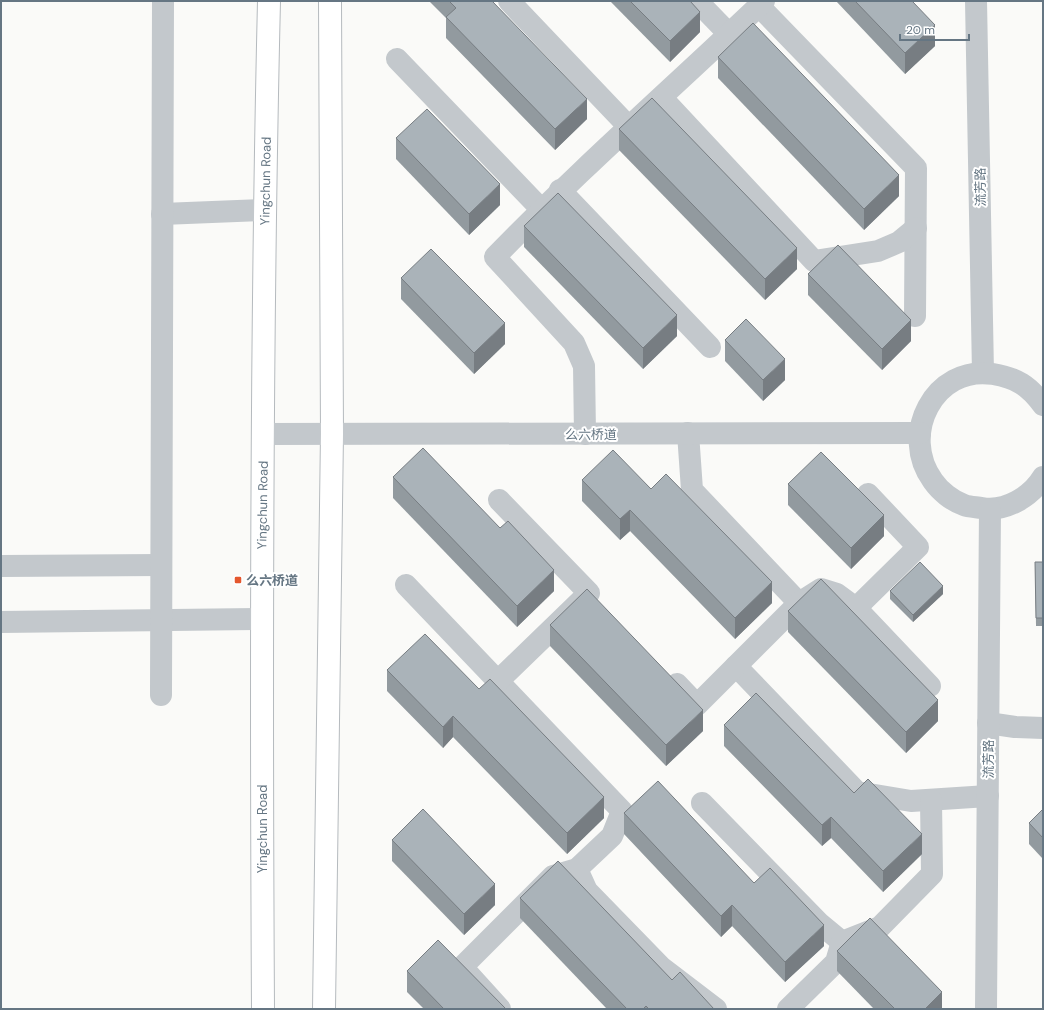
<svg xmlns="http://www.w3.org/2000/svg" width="1044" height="1010" viewBox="0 0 1044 1010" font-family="'DM Sans','Noto Sans SC',sans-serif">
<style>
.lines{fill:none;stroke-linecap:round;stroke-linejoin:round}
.major-casing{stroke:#b5babe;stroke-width:24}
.minor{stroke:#c3c8cc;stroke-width:22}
.major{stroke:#fff;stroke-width:22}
.wall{fill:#929a9f}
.shaded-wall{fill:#777d82}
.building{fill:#aab3b9;stroke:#777d82}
.poi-dot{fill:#e4572e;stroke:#fff;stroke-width:1.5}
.labels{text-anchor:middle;stroke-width:4;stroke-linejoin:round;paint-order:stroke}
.street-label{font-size:13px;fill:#657683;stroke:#fff}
.poi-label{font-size:13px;font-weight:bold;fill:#657683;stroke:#fff;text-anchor:start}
</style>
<rect width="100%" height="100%" fill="#fafaf8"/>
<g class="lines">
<defs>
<g id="major">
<path d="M263,1009C261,673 261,337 269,1"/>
<path d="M324,1009L332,434L330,1"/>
</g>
</defs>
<use href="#major" class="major-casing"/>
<g class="minor">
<path d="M509,1L629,127"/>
<path d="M697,1L729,34"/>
<path d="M976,1L983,373"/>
<path d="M759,6L916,168L915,316"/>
<path d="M397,59L541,209"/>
<path d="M662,98L814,261L878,251L899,242L916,228"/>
<path d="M560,190L710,347"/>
<path d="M162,214L264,210"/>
<path d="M1043,405C1029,386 1017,378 993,374C934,365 899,435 933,481C940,491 952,501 964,505C969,507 976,507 982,508C1005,512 1031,497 1043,477"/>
<path d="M688,433L692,490L799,603"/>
<path d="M263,434L920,433"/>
<path d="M585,434L584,366L574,343L495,257C581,168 675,86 764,1"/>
<path d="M1,566L161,565"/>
<path d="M406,585L622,811L612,836L577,869L553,876L462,967L500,1009"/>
<path d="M856,608L930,686"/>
<path d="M1,622L261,619"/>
<path d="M736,666L857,792L911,801L988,796"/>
<path d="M498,681L589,593L499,500"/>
<path d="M677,684L697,705L799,603L821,589L837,594L856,608L918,547L868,494"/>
<path d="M161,695L163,1"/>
<path d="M988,723L1015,727L1043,728"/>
<path d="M702,803L819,923L842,942"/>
<path d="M577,869L587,891L661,967L716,1009"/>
<path d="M788,1009L836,962L842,942L880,927L932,874L931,800"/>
<path d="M986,1009L990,509"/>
</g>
<use href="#major" class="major"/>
</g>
<g class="wall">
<path d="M429,1H492L587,119L555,150L446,38V18Z"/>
<path d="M610,1H690L700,32L670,62Z"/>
<path d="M836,1H912L935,46L905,74Z"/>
<path d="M718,57L899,196L864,230L718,78Z"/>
<path d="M619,129L797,269L765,300L619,150Z"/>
<path d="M396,138L500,205L469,235L396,159Z"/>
<path d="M524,226L677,336L643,369L524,247Z"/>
<path d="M808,274L911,341L882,370L808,295Z"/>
<path d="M401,278L505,344L474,374L401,299Z"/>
<path d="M725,340L785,380L763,401L725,361Z"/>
<path d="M393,477L554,591L517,627L393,498Z"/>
<path d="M582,480L651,489L772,603L735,639L630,531L620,540L582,501Z"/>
<path d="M788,484L884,536L851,569L788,505Z"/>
<path d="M1035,562H1043V626H1036Z"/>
<path d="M890,591L943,594L913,622L890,599Z"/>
<path d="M788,611L938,721L906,753L788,632Z"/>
<path d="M550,625L703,731L666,766L550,646Z"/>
<path d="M387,670L604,818L567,854L453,737L443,748L387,691Z"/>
<path d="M724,725L854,793L922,854L883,892L831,838L822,846L724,746Z"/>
<path d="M1043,809V859L1029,844V823Z"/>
<path d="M624,813L754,883L824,946L785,982L732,926L721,937L624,834Z"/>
<path d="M392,840L495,905L464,935L392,861Z"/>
<path d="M520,898L672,980L714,1009H607L520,918Z"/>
<path d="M837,951L942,1009H874L837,971Z"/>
<path d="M407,971L506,1009H424L407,992Z"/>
</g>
<g class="shaded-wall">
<path d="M700,12V32L670,62V41Z"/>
<path d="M935,25V46L905,74V53Z"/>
<path d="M587,99V119L555,150V129Z"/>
<path d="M899,175V196L864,230V209Z"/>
<path d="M500,184V205L469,235V214Z"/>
<path d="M797,248V269L765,300V279Z"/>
<path d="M677,315V336L643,369V348Z"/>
<path d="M911,320V341L882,370V349Z"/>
<path d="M505,323V344L474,374V353Z"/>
<path d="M785,359V380L763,401V380Z"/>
<path d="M630,510V531L620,540V519Z"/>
<path d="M884,515V536L851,569V548Z"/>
<path d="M554,570V591L517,627V606Z"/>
<path d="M772,582V603L735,639V618Z"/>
<path d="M943,586V594L913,622V615Z"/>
<path d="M938,700V721L906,753V732Z"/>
<path d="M703,710V731L666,766V745Z"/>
<path d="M453,716V737L443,748V727Z"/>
<path d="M604,797V818L567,854V833Z"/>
<path d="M831,817V838L822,846V825Z"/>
<path d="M922,834V854L883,892V871Z"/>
<path d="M495,884V905L464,935V914Z"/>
<path d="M732,905V926L721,937V916Z"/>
<path d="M824,925V946L785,982V962Z"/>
<path d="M942,992V1009H925Z"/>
</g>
<g class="building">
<path d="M449,1H492L587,99L555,129L446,17L456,8Z"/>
<path d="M630,1H690L700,12L670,41Z"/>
<path d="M855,1H912L935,25L905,53Z"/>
<path d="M753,23L899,175L864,209L718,57Z"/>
<path d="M652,98L797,248L765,279L619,129Z"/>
<path d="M427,109L500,184L469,214L396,138Z"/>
<path d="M558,193L677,315L643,348L524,226Z"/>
<path d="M838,245L911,320L882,349L808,274Z"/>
<path d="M431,249L505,323L474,353L401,278Z"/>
<path d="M746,319L785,359L763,380L725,340Z"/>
<path d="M423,448L500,528L508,521L554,570L517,606L393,477Z"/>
<path d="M613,450L651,489L666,474L772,582L735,618L630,510L620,519L582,480Z"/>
<path d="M821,452L884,515L851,548L788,484Z"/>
<path d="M920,562L943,586L913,615L890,591Z"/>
<path d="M1035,562H1043V618H1036Z"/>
<path d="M821,579L938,700L906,732L788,611Z"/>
<path d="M587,589L703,710L666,745L550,625Z"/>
<path d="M425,634L479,689L490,679L604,797L567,833L453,716L443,727L387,670Z"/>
<path d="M756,693L854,793L868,779L922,834L883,871L831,817L822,825L724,725Z"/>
<path d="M658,781L754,883L770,868L824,925L785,962L732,905L721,916L624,813Z"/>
<path d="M423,809L495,884L464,914L392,840Z"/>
<path d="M1043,809V838L1029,823Z"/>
<path d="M558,861L672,980L680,972L714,1009H649L646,1006L643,1009H627L520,898Z"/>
<path d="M870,918L942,992L925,1009H895L837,951Z"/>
<path d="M438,940L506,1009H444L407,971Z"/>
</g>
<rect class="poi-dot" x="234" y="576" width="8" height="8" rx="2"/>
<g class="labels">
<g class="street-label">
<text transform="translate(265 181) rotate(-89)" y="5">Yingchun Road</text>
<text transform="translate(980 187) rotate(-91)" y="5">流芳路</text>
<text x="591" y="439">么六桥道</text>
<text transform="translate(262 505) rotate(-89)" y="5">Yingchun Road</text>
<text transform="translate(988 759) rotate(-90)" y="5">流芳路</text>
<text transform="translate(262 829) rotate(-90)" y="5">Yingchun Road</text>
</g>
<g class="poi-label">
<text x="246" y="585">么六桥道</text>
</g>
</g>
<rect width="1044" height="1010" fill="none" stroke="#657683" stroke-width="4"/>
<path d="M900 34v6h69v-6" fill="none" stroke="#657683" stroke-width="2"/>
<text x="906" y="34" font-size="12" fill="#657683" stroke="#ffffff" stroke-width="3" paint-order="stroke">20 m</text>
</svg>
